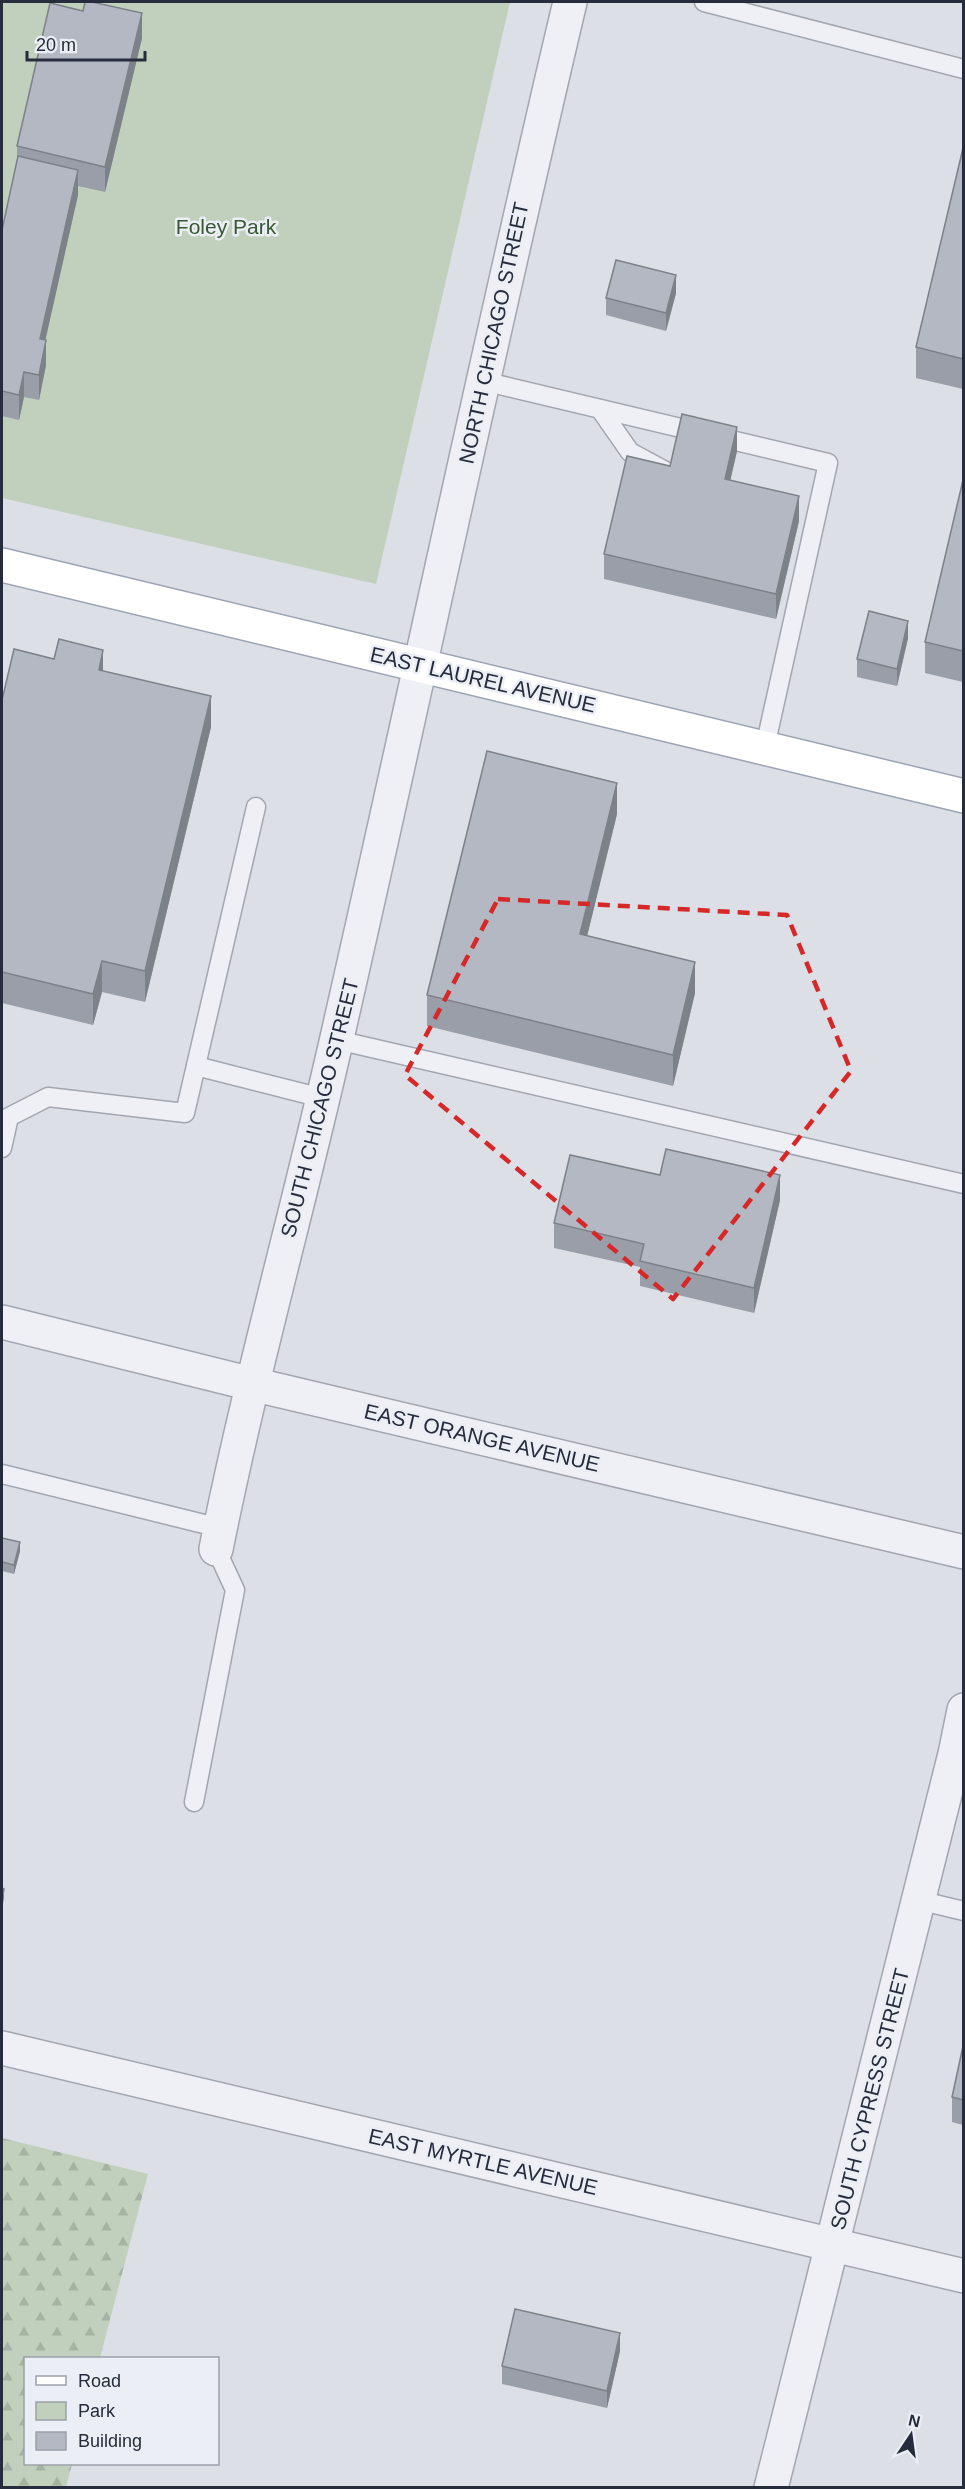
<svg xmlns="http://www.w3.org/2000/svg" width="965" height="2489" viewBox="0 0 965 2489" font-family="Arial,sans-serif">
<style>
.forest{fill:url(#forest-firs)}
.park{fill:#c0d0bd}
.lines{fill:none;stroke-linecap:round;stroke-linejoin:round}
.service-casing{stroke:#a2a6b0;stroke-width:21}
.minor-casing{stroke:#a2a6b0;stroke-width:36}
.primary-casing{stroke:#9ca3b2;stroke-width:36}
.service{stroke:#eff0f5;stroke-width:18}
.minor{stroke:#eff0f5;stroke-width:33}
.primary{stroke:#fff;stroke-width:33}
.wall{fill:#9a9ea8}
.shaded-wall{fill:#7d8188}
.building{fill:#b3b8c3;stroke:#7d8188;stroke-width:1.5}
.marked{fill:none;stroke:#d62828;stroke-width:4.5;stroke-dasharray:12 8;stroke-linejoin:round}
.labels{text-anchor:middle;stroke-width:5;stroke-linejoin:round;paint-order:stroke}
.park-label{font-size:21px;fill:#375833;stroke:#ebeef4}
.street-label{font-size:21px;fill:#262c3c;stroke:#ebeef4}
</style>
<defs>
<pattern id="forest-firs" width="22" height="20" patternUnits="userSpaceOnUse" patternTransform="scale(1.5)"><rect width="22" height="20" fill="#c0d0bd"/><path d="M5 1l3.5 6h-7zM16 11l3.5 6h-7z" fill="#a5b3a3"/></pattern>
</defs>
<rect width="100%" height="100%" fill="#dcdfe6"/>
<path class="forest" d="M2,2138L148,2174L100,2358H26V2464H72L66,2487H2Z"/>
<path class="park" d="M2,2H510L376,584L2,498Z"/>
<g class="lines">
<defs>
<g id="service">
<path d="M704,2L964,69"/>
<path d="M483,381L828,463L765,747"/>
<path d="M600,409L630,452L667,472"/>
<path d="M337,1040L964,1184"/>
<path d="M196,1066L322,1098"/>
<path d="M2,1148L9,1117L48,1097L185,1113L256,807"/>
<path d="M2,1474L220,1528"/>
<path d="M194,1802L235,1590L216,1549"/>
<path d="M918,1900L964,1911"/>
</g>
<g id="minor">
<path d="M2,1322L252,1384L964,1552"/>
<path d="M216,1549C251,1374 300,1203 339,1029C417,687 489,343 570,2"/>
<path d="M2,2048L964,2276"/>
<path d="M771,2488L955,1754L964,1710"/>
</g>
<path id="primary" d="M2,565L964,796"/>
</defs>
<use href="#service" class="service-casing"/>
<use href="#minor" class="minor-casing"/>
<use href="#primary" class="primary-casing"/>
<use href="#service" class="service"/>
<use href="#minor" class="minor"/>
<use href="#primary" class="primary"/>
</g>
<g class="wall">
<path d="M142,38L105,192L78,186V195L45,340L46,365L39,400L24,397L19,420L2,416V230L17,162V146Z"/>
<path d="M963,148V389L916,378V347Z"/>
<path d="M676,293L666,331L606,315V298Z"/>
<path d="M737,451L730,480L799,521L776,619L604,579V554L670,466Z"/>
<path d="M963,480V682L925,673V642Z"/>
<path d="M908,638L897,686L857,677V659Z"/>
<path d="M103,671L211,727L145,1002L102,992L93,1025L2,1003V700Z"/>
<path d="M617,814L587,936L695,993L673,1086L427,1026V995Z"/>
<path d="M660,1175L780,1200L754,1313L640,1286V1267L554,1248V1223Z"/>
<path d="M2,1538L20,1551L14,1574L2,1571Z"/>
<path d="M963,2046V2125L952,2122V2097Z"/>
<path d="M620,2351L607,2408L502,2384V2366Z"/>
</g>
<g class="shaded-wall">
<path d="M142,13V38L105,192V167Z"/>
<path d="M78,170V195L40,364V339Z"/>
<path d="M676,275V293L666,331V313Z"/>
<path d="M46,340V365L39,400V375Z"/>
<path d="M24,372V397L19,420V395Z"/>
<path d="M737,427V451L725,504V479Z"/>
<path d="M799,496V521L776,619V594Z"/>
<path d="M908,621V638L897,686V669Z"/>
<path d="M103,650V681L99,670Z"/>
<path d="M211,696V727L145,1002V971Z"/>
<path d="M617,783V814L580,965V934Z"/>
<path d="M102,961V992L93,1025V994Z"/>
<path d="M695,962V993L673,1086V1055Z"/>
<path d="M780,1175V1200L754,1313V1288Z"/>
<path d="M20,1542V1551L14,1574V1565Z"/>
<path d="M4,1889V1898L2,1909V1900Z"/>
<path d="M620,2333V2351L607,2408V2391Z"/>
</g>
<g class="building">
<path d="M85,2H92L142,13L105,167L17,146L50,3L83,11Z"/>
<path d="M963,148V359L916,347Z"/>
<path d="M18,156L78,170L40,339L46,340L39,375L24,372L19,395L2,391V230Z"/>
<path d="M616,260L676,275L666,313L606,298Z"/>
<path d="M682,414L737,427L725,479L799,496L776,594L604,554L627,456L670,466Z"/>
<path d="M963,480V651L925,642Z"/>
<path d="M869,611L908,621L897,669L857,659Z"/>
<path d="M59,639L103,650L99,670L211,696L145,971L102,961L93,994L2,972V700L14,649L54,659Z"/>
<path d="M487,751L617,783L580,934L695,962L673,1055L427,995Z"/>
<path d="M666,1149L780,1175L754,1288L640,1261L644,1244L554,1223L570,1155L660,1175Z"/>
<path d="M2,1538L20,1542L14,1565L2,1562Z"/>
<path d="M2,1888L4,1889L2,1900Z"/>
<path d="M963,2046V2100L952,2097Z"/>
<path d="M515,2309L620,2333L607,2391L502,2366Z"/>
</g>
<path class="marked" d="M498,899L787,915L851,1071L673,1299L405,1075Z"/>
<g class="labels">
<g class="park-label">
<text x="226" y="234">Foley Park</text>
</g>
<g class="street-label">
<text transform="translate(494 333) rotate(-78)" y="7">NORTH CHICAGO STREET</text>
<text transform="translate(483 680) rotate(13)" y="7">EAST LAUREL AVENUE</text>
<text transform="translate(320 1108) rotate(-76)" y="7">SOUTH CHICAGO STREET</text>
<text transform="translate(482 1438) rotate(13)" y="7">EAST ORANGE AVENUE</text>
<text transform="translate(870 2099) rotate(-76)" y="7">SOUTH CYPRESS STREET</text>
<text transform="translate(483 2162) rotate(13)" y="7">EAST MYRTLE AVENUE</text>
</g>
</g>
<rect width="965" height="2489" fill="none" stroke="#262c3c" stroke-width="6"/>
<rect x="24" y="2357" width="195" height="108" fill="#ebeef4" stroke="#9ca0aa" stroke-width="1.5"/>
<rect x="36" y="2376" width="30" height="9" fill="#ffffff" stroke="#9ca0aa" stroke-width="1.5"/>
<text x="78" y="2387" font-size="18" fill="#262c3c">Road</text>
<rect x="36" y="2402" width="30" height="18" fill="#c0d0bd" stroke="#9ca0aa" stroke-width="1.5"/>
<text x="78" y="2417" font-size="18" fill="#262c3c">Park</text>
<rect x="36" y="2432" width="30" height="18" fill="#b3b8c3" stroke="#9ca0aa" stroke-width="1.5"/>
<text x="78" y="2447" font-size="18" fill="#262c3c">Building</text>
<g transform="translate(911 2435) rotate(13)" stroke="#ebeef4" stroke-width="4.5" paint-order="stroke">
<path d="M0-4.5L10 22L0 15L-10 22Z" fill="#262c3c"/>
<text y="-9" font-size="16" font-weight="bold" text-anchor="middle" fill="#262c3c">N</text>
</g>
<path d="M27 51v9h118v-9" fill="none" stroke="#262c3c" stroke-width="3"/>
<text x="36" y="51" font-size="18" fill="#262c3c" stroke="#ebeef4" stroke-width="4.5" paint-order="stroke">20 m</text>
</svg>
